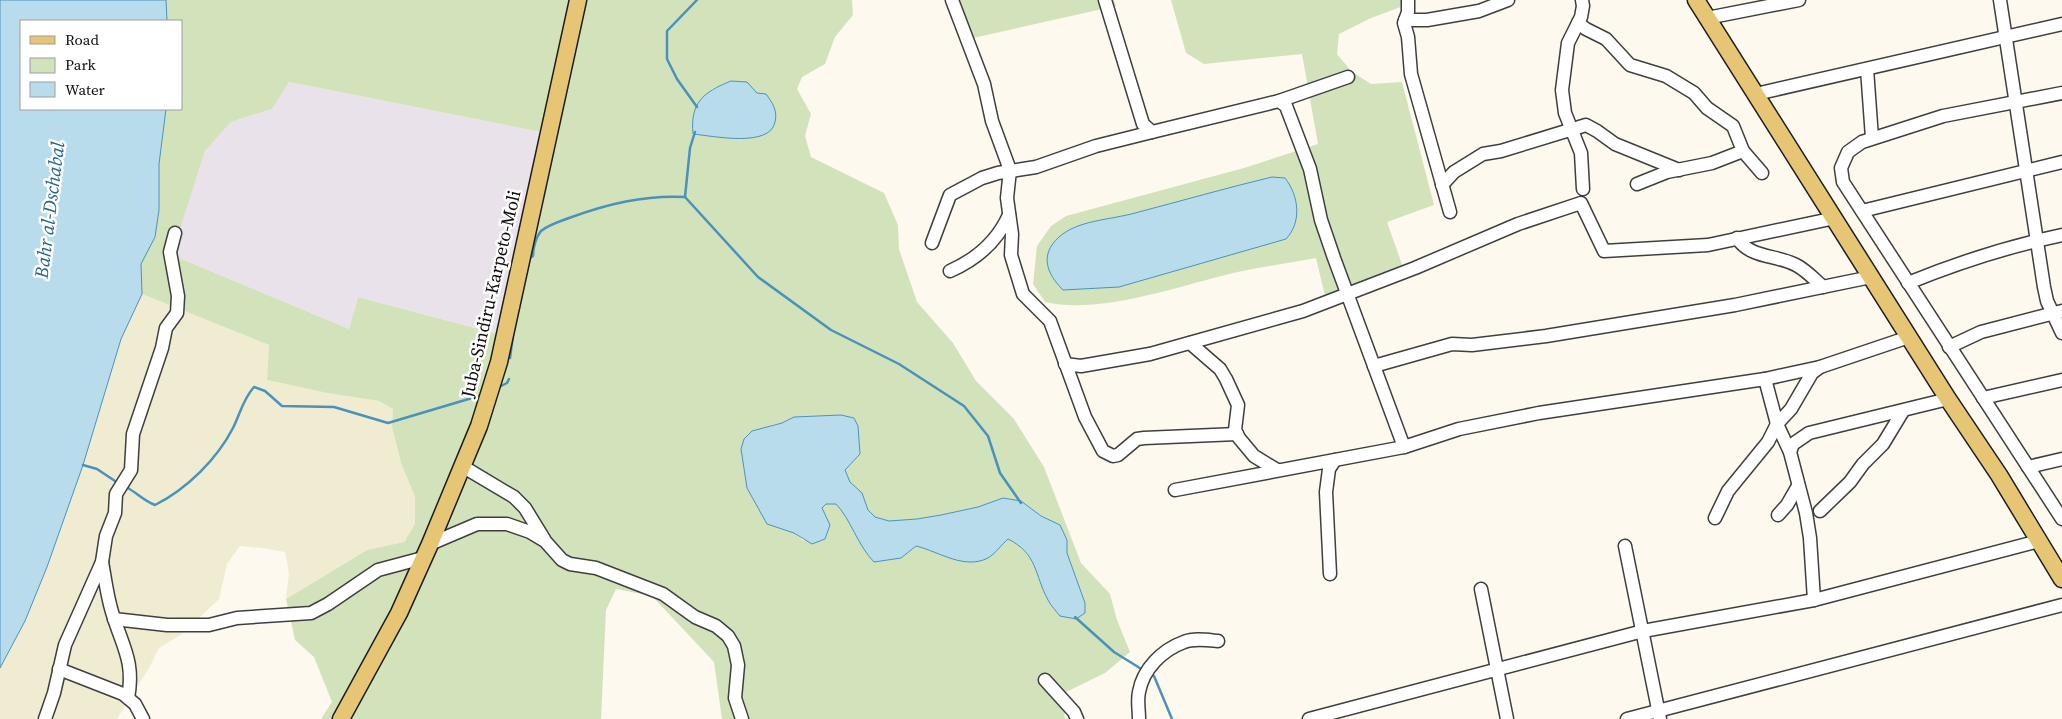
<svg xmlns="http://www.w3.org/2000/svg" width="2062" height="719" viewBox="0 0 2062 719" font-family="'Source Serif 4',serif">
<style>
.industrial{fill:#e9e2ea}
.farmland{fill:#efecd1}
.green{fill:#d2e3bc;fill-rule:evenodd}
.water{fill:#b9dced;stroke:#4a92bb}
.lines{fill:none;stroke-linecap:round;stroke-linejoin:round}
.stream{stroke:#4a92bb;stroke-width:2.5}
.minor-casing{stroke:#3f3f3f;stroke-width:15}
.major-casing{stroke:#1d1d1d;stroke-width:19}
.minor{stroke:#fff;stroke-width:12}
.major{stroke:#e6c675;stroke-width:16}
.labels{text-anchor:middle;stroke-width:5;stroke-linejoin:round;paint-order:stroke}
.street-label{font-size:18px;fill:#0c0c0c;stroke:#fff}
.water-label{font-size:19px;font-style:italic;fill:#27648d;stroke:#fff}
</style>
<rect width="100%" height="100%" fill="#fdf9ee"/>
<path class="industrial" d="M289,82L541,132L498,334L358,297L349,329L172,255L205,151L231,122L272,109Z"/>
<path class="farmland" d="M142,294L269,345L267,380L327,393L379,401L393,409L392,427L401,463L415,497V524L404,542L367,550L286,599L289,573L285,552L263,548L240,546L227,564L219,599L182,634L159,648L149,668L117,719H0V668L25,621L47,567L83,465L121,339Z"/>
<g class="green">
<path d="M166,0H852L853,15L835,37L825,64L802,77L797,89L811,114L805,136L811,157L884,193L898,225L899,249L917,302L953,343L976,381L1014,419L1044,467L1081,563L1110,594L1117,620L1130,652L1105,673L1062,694L1065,719H722L714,662L652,596L616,589L606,610L601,719H321L332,702L314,657L295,640L286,599L367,550L404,542L415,524V497L401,463L392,427L393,409L379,401L327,393L267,380L269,345L142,294L140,264L155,237L159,210V164L166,109H181V21H167ZM730,81L746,82L757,93L700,102L712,89ZM289,82L541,132L498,334L358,297L349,329L172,255L205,151L231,122L272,109ZM841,415L854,418L860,454L845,470L850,482L862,494L868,510L875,517L889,521L917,519L941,515L978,507L1003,498L1021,501L1041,516L1060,525L1067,540V553L1085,603L1048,600C1038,574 1034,552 1008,539L999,547L947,557L934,550L916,546L901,558L836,504H826L822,508L804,541L794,533L767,524L771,425L782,423L794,417Z"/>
<path d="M950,0H1114L1116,6L964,40Z"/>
<path d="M1171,0H1404L1406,5L1371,18L1339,34L1337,54L1351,71L1371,84L1402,82L1434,205L1387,222L1404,270L1325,296L1316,258C1289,263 1260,267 1233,273C1179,286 1099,315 1045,302L1033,284L1037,246L1051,226L1066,216L1244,168L1318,144L1302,54L1204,64L1186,53Z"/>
</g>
<g class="water">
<path d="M0,0H166L167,21H21V109H166L159,164V210L155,237L141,264L142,294L121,339L83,465L47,567L25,621L0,668Z"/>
<path d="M731,81L747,82L757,93L766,94C772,102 778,111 775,122C770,148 713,136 693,134C690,103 703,92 731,81Z"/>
<path d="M1272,177L1285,178C1299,196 1302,222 1286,239L1119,287L1063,290C1047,274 1039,255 1059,237C1078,220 1110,220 1135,213C1181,201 1226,188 1272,177Z"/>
<path d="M841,415L854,418L858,426L860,454L845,470L850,482L862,493L868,510L875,517L889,521L917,519L941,515L978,507L1003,498L1021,501L1041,516L1060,525L1067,540V553L1085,603V613L1076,619L1060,616C1056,611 1051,606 1048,600C1034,574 1038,554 1008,539C1002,544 995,554 988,558C964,570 940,552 916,546L901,558L874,562C858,546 850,518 836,504H826L822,508L830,525L825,539L812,544L794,533L767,524L747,488L741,449L744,439L752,431L782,423L794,417Z"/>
</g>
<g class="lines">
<g class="stream">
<path d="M697,107L677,79L667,59V31L697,0"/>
<path d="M685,197L690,148L695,132"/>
<path d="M527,260L533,256C533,248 536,237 541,231C548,225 561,221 569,218C607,204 644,195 685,197L758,277L831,330L899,364L964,406L988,436L1000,473L1021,503"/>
<path d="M510,358L513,335"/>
<path d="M499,387L507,383L509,379"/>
<path d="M83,465L97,469L118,483"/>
<path d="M126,487C136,492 144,501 155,505C187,489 217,459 233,428C240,414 243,399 254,387L265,391L282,406L334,407L388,423L482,395"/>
<path d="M1075,617L1114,652L1143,670"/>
<path d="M1150,674L1154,676L1172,719"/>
</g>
<defs>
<g id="minor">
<path d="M952,0L984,84L992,121L1010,170L1007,198L1012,234L1011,255L1023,294L1050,321L1085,417L1103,451L1113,456L1118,455L1137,439L1144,438L1237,434"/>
<path d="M1105,0L1143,124L1152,132L1279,101L1286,106L1310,169L1321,220L1334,258L1404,447"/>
<path d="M1408,0V12L1404,23L1408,37L1411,74L1450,212"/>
<path d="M1582,0L1583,6L1581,17L1568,43L1562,90L1565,113L1581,153L1583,189"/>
<path d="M2000,0L2044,287L2047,301L2062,333"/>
<path d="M1707,18L1799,0"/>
<path d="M1405,20H1427L1479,11L1508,0"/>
<path d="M1578,23L1586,29L1606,39L1630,65L1666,76L1694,93L1707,108L1733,126L1743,151L1762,173"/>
<path d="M1867,69L1872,138"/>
<path d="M2062,93L1943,116L1862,142L1848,152L1841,168L1843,182L2062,519"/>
<path d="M1756,94L2062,24"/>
<path d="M1279,101L1348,77"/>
<path d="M1637,184L1667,172L1712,163L1743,151"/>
<path d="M1442,185L1454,172L1483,154L1501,151L1586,125L1597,131L1615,144L1679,170"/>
<path d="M1862,211L2062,162"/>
<path d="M1737,238C1751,259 1775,254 1796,265C1806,270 1814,279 1823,287"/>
<path d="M932,243L950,195L982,178L998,173L1036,167L1096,146L1152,132"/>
<path d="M950,271C977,259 997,242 1009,215"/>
<path d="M1908,283C1957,263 2010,246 2062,235"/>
<path d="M1190,343L1220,369L1226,379L1238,405L1235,430L1239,438L1254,456L1277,470"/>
<path d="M1949,347L1981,332L2062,311"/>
<path d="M1065,364L1081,366L1150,354L1303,311L1415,268L1518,224L1581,203L1604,251L1708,245L1835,218"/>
<path d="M1374,366L1452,344L1472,345L1546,336L1735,305L1871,277"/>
<path d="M1765,379L1777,424L1790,452L1806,513L1810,538L1814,600"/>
<path d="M1983,398L2062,380"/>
<path d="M1790,452L1793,444L1809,433L1948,399"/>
<path d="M462,466L514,497L525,508L544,539"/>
<path d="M2028,467L2062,459"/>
<path d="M1175,490L1404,447L1459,429L1539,413L1765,379L1820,367L1909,337"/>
<path d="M1820,511L1850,482L1863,464L1883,444L1903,411"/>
<path d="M1778,515L1787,505L1798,486"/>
<path d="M1715,518L1728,491L1768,442L1777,424L1791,409L1812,373L1820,367"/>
<path d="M430,544L477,524H507L530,532L545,541L562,560L570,564L596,568L663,594L695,617L716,626L728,636L734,646L738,665L735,698L742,719"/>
<path d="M1625,546L1660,719"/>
<path d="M102,562C105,578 107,596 112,612C122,646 135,661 128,698"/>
<path d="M1330,574L1326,492L1329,469L1335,460"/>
<path d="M1481,589L1507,719"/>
<path d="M114,619L167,625H209L237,618L311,613L328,604L378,570L423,558"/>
<path d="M59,669L123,694L135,704L143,719"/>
<path d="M1045,680L1074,712L1077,719"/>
<path d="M45,719L54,693L65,645L102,562L106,536L115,513L116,494L131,470L133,434L162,348L166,328L177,313L178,296L170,252L175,233"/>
<path d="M1139,719C1139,710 1137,700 1139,692C1143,669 1162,650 1184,642C1194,638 1207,640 1218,641"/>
<path d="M1309,719L1643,631L1814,600L2039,541"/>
<path d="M1627,719L2062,605"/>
</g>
<g id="major">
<path d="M1696,0L1948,399L1999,475L2062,579"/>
<path d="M341,719L399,613L430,544L479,426L499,362L578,0"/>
</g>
</defs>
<use href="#minor" class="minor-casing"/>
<use href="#major" class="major-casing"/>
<use href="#minor" class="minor"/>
<use href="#major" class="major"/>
</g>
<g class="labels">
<g class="street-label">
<text transform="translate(491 294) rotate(-77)" y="6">Juba-Sindiru-Karpeto-Moli</text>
</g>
<g class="water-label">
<text transform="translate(49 210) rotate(-83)" y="7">Bahr al-Dschabal</text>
</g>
</g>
<rect x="20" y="20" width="162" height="90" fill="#ffffff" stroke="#9e9e9e"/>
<rect x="30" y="36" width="25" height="8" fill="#e6c675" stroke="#9e9e9e"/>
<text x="65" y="45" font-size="15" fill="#0c0c0c">Road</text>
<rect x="30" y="58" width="25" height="15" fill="#d2e3bc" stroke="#9e9e9e"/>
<text x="65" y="70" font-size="15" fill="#0c0c0c">Park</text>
<rect x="30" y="82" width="25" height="15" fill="#b9dced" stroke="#9e9e9e"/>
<text x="65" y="95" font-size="15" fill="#0c0c0c">Water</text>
</svg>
